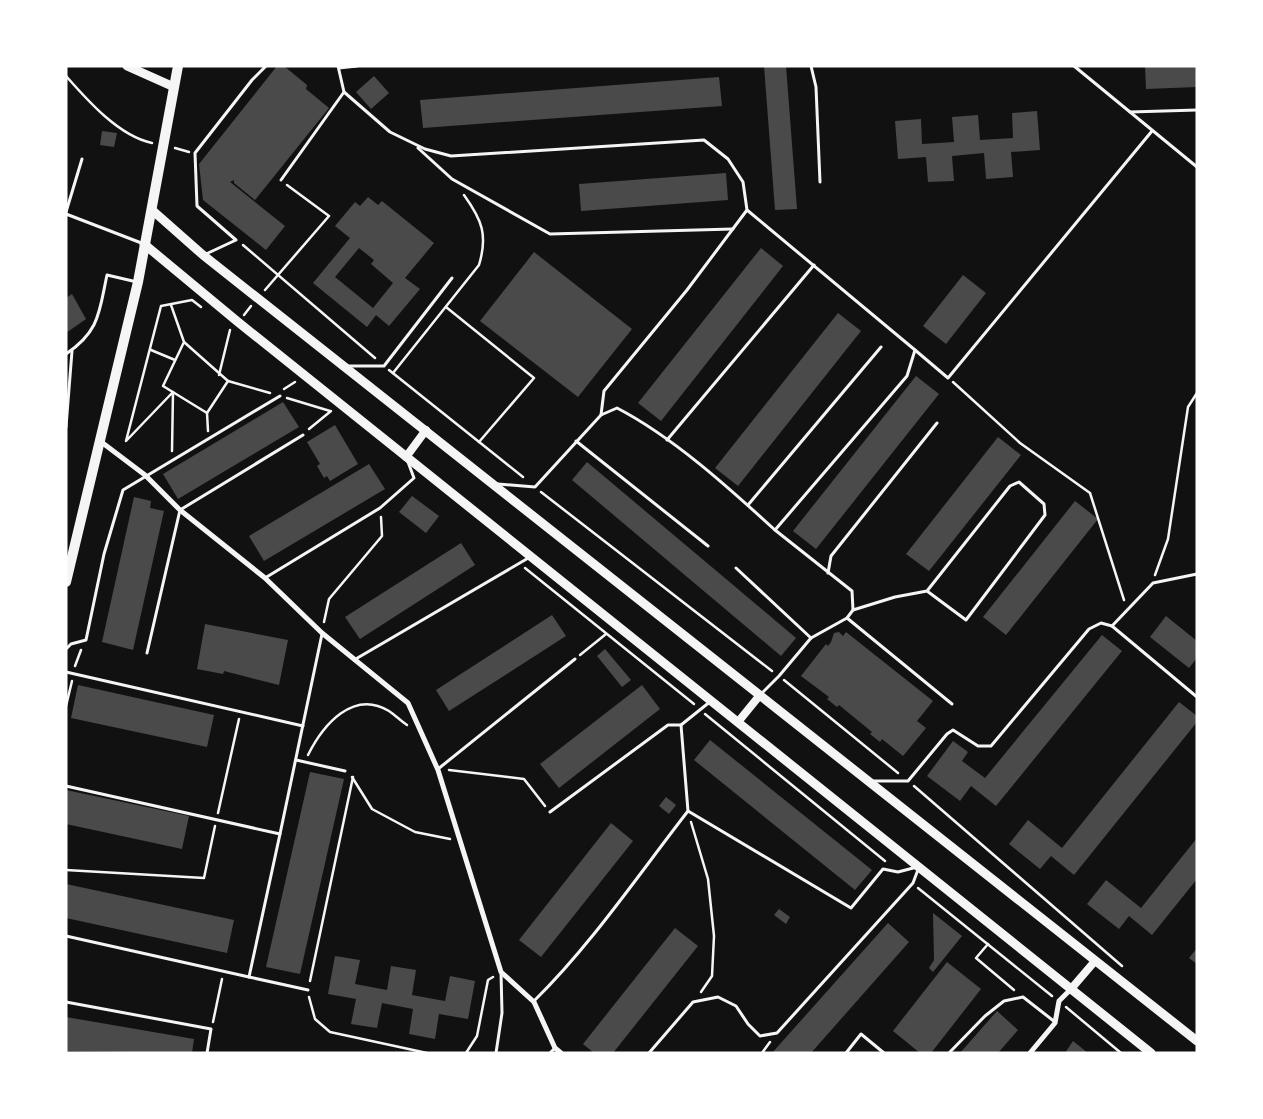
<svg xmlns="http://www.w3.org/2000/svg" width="1263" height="1119" viewBox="0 0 1263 1119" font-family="Mulish,sans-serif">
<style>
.building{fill:#4a4a4a;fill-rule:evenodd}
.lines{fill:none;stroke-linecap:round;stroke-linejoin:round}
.path{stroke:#f5f5f5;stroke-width:2.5}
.service{stroke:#f5f5f5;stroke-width:3}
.minor{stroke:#f5f5f5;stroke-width:5}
.tertiary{stroke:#f5f5f5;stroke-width:8}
.secondary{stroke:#f5f5f5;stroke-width:9}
.primary{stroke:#f5f5f5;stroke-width:10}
</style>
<rect width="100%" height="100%" fill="#111"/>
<g class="building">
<path d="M277,66H284L307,85L306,89L329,108L255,200L234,183V180L230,182L285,226L266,250L203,200L199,164Z"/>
<path d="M764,66H786L797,209L775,210Z"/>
<path d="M1145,66H1197V87L1146,89Z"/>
<path d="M374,76L389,93L371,109L356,92Z"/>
<path d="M719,77L722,106L423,128L420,100Z"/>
<path d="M1037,111L1040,150L1011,152L1013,177L986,179L984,153L952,156L954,181L928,182L926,157L898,159L895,121L921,119L922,144L954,142L952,117L978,115L980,140L1013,138L1012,113Z"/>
<path d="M102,131L117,133L114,147L100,145Z"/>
<path d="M726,173L728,200L581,211L579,184Z"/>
<path d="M368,197L378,205L382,201L434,243L405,278L420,289L389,326L376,315L367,327L313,283L350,238L335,226L355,202L360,206ZM359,248L374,260L371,264L393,283L373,308L335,277Z"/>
<path d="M761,248L783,266L661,421L638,403Z"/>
<path d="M534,252L632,329L578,397L480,321Z"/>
<path d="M963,275L986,293L946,344L923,326Z"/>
<path d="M72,294L86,319L66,333V298Z"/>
<path d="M838,313L861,331L738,486L715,468Z"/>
<path d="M916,376L939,394L816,549L793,531Z"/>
<path d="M283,402L299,427L178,499L163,474Z"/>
<path d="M335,425L358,464L330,481L327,476L324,478L317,466L320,464L307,442Z"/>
<path d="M998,437L1021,455L929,571L906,554Z"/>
<path d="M587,462L796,638L781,656L572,480Z"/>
<path d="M369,464L385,489L264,561L249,536Z"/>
<path d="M412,496L439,516L426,533L399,512Z"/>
<path d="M134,497L151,501L150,508L164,511L133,650L102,642Z"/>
<path d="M1075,501L1098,519L1006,635L983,617Z"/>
<path d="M461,543L475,565L360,639L345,617Z"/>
<path d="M552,615L566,636L449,711L436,690Z"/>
<path d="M1166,616L1197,641V658L1189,668L1150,637Z"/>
<path d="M205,624L288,640L279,685L224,671L223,674L197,669Z"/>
<path d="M839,632L843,636L846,632L933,701L917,721L926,728L903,756L882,739L880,742L870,734L872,732L839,705L837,707L827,699L829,697L801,676L826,644L828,646L831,642L834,633Z"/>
<path d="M1102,635L1122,651L996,806L971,786L960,801L927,776L953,741L968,752L962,761L985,778Z"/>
<path d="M605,649L631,680L622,687L597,656Z"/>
<path d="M78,685L214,715L207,747L71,718Z"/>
<path d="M642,685L660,709L559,788L540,764Z"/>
<path d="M1179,702L1197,716V722L1074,875L1051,856L1040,869L1009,844L1028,820L1062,848Z"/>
<path d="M710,740L872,870L855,890L694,760Z"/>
<path d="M310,772L344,779L300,974L266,967Z"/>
<path d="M66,790L189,816L182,849L66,824Z"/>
<path d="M666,797L676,805L669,814L659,806Z"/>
<path d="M611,823L633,841L541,957L519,940Z"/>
<path d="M1197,838V879L1152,935L1129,916L1119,929L1087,904L1106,880L1141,908Z"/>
<path d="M66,884L234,920L227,953L66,918Z"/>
<path d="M779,909L790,917L786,924L774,915Z"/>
<path d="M933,913L962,936L933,972L929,968L934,960Z"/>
<path d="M888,923L909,942L811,1053H772Z"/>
<path d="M675,928L698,946L613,1053H594L583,1044Z"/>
<path d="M1197,948V964L1189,958Z"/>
<path d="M335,956L360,960L355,984L387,990L391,966L416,970L412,995L445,1001L450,976L475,981L468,1019L439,1014L435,1039L409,1034L413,1009L382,1003L377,1028L351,1024L356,999L328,994Z"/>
<path d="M947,962L981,989L931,1053H920L893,1031Z"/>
<path d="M997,1011L1018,1030L998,1053H960Z"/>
<path d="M66,1017L194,1039L192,1053L66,1051Z"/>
<path d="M1073,1041L1088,1053H1065Z"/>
</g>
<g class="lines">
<g class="path">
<path d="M66,76C88,101 119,136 152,143"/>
<path d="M175,148L189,152"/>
<path d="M243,245L375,358"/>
<path d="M265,290L329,216L287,185"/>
<path d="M171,305L184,342L228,381L207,413L163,386L184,342"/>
<path d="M446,307L534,378L479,442"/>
<path d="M244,315L251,306"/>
<path d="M151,350L175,360"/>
<path d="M389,370L523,477"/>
<path d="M393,373L479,265C488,235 482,220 464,195"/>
<path d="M219,375L230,330"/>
<path d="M228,381L270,393"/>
<path d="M953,382L1020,443L1090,493L1124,600"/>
<path d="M284,389L295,382"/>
<path d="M287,398L330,411"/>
<path d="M207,413L208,431"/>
<path d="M309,429L331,411"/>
<path d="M172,451L173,392L126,441L161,306L192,300L201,307"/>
<path d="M541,492L772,671"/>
<path d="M525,568L694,704"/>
<path d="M1155,575L1168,539L1188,407L1197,393"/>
<path d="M324,622L329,599L382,536L381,517"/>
<path d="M580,655L606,634"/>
<path d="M75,666L81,650"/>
<path d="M784,680L898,773"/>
<path d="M66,706L72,681"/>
<path d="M705,714L885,861"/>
<path d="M308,755C323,725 353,689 389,711C395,715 401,721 407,725"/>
<path d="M449,770L524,779L545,806"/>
<path d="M352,777L372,809L415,832L450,839"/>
<path d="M914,786L1122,966"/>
<path d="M218,813L239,719"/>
<path d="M691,822L708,879L714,936L712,976L701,992"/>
<path d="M66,870L204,878L215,826"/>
<path d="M918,888L1052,996"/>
<path d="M988,944L976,958L1014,990"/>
<path d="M310,981L353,777"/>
<path d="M309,997L315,1019L330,1032L427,1053"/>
<path d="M1066,1007L1121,1053"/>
<path d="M213,1022L222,979"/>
<path d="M466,1053L477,1036L488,980L493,977"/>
<path d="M762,1053L770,1042"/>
</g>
<g class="service">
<path d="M338,66L344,92L390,132L425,149L451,156L704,140L728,159L743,182L747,210L915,350L907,376L775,530L852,591L853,610L847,618L811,638L779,676L760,695"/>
<path d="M811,66L816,87L820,182"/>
<path d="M1074,66L1197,167"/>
<path d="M339,68L357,66"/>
<path d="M1130,112L1197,110"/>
<path d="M418,148L452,179L550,234L733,229"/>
<path d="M281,180L344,92"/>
<path d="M66,212L82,159"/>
<path d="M66,214L144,244"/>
<path d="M206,254L236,240L197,206L195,153L252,80L266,66"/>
<path d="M915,350L948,378L1152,131"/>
<path d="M66,354C100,331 99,312 107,275L137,282"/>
<path d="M346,366H384L452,278"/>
<path d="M601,415L604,391L687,290L747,210"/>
<path d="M66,427L72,351"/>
<path d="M667,440L814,265"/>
<path d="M576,441L708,546"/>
<path d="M498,484L535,487L601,415L617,408C673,437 729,488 775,530"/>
<path d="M748,505L881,347"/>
<path d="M736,568L811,638"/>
<path d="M828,573L831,556L937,423"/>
<path d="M265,578L380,508L414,478L408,462"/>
<path d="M853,610L895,597L927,591L1010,486L1019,482L1044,504L1045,515L966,620L927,591"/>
<path d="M847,618L952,704"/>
<path d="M1112,626L1153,583L1197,574"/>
<path d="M66,649L71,644L86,640L104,554L123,490L280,396"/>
<path d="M147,653L180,510L303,435"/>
<path d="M354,660L530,557"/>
<path d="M66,672L303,726"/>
<path d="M296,760L345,771"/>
<path d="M438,769L575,659"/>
<path d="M872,781H908L947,734L953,730L978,746H991L1089,629L1101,623L1112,626L1197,697"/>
<path d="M66,786L280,834L249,977L66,936"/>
<path d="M688,811L851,908L883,869L898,872L917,867"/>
<path d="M550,812L668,725H681"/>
<path d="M280,834L322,634"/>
<path d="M249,977L308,990"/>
<path d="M534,1001C591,945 639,874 688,811L681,725L711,701"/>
<path d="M66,1002L211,1029L207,1053"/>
<path d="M496,1053L502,1013L501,972"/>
<path d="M550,1053L555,1048"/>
<path d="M649,1053L693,1002L718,997L736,1006L748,1024L760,1036L777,1033L913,883L919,867"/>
<path d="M846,1053L861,1034L884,1053"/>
<path d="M949,1053L985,1016L1004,1001L1023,997L1055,1022"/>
</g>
<g class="minor">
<path d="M100,441L145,475L180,510L265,578L322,633L408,703L438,770L501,972L534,1002L555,1048L561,1053"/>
<path d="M1030,1053L1055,1023L1059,1001L1071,989"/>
</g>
<g class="tertiary">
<path d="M406,457L426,430"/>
<path d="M738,722L760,695"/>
<path d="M1071,989L1095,961"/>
</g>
<g class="secondary">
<path d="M127,66L174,87"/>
<path d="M152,210L203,255L1197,1041"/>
<path d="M144,244L238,322L1151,1053"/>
</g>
<path class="primary" d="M66,582L138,282L178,66"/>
</g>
<rect width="1263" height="1119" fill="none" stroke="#ffffff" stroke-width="135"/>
</svg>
